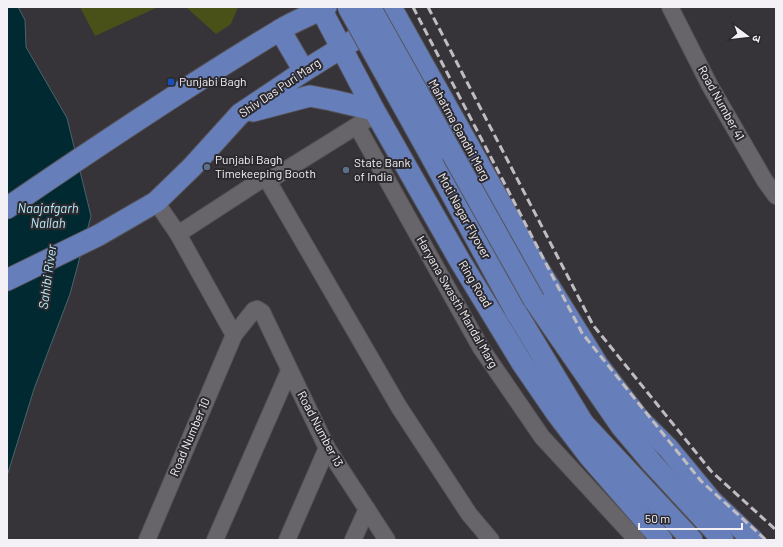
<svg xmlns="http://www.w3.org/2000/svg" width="783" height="547" viewBox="0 0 783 547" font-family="Barlow,'Noto Sans Devanagari',sans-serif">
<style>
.green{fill:#495018}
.water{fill:#002932;stroke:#49656c}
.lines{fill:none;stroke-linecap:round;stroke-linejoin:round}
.minor-casing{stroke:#555357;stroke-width:18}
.major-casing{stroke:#555357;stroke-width:23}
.minor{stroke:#68656a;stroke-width:16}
.major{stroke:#667eba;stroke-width:21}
.rail{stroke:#bfbdc1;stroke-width:3;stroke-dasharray:8 4;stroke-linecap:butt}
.major-bridge-casing{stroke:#555357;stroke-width:23;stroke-linecap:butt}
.major-bridge{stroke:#667eba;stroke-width:21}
.transit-dot{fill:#1a4fb4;stroke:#2c2a2e;stroke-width:1.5}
.service-dot{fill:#5c6f8a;stroke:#2c2a2e;stroke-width:1.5}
.labels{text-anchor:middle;stroke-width:4;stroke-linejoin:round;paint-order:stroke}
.poi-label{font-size:12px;fill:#f3f1f5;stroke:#2c2a2e;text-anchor:start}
.street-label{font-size:12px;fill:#f3f1f5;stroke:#2c2a2e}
.water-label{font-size:13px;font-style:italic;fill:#b7eefe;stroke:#2c2a2e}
</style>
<rect width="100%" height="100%" fill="#363439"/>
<g class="green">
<path d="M80,7H158L95,36Z"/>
<path d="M186,7H238L231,24L216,34Z"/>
</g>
<path class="water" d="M7,7H18L25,20L26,47L67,118L91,216L70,294L34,389L7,476Z"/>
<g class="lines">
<defs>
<g id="minor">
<path d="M670,7L710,86L765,181L776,196"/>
<path d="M357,126L481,348L542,437L637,540"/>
<path d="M268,181L399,407L469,514L491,540"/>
<path d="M156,202L178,234L234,335"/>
<path d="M178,234L261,180L268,181L366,120"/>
<path d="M147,540L234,335L254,310L257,309L262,312L327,448L387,540"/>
<path d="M215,540L289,371"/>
<path d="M287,540L327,448"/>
<path d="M353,540L367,509"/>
</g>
<g id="major">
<path d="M320,7L374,110L460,261L522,363L557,414L589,456L662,540"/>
<path d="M391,7L528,252L598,365L640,420L668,448L711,500L753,540"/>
<path d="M280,30L304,71"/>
<path d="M253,111L310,96L331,100L374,110"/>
<path d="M432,158L516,312L583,423"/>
<path d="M7,208C96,147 187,86 280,30C294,21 311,15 326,7"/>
<path d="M7,280L99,235L156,202L192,167L240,114L304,71L354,40"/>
<path d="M534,300L621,426L652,463L723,540"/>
<path d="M573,414L583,423L692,540"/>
</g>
</defs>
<use href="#minor" class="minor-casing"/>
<use href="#major" class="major-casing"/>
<use href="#minor" class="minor"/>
<use href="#major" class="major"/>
<g class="rail">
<path d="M413,7L582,333L701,481L766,540"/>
<path d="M428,7L593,325L711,471L776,530"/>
</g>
<defs>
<g id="major-bridge">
<path d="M348,7L432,158"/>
<path d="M370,7L534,300"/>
</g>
</defs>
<use href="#major-bridge" class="major-bridge-casing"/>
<use href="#major-bridge" class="major-bridge"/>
</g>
<rect class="transit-dot" x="167" y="78" width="8" height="8" rx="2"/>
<g class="service-dot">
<circle cx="207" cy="167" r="4"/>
<circle cx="346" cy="170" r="4"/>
</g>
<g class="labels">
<g class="poi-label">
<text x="179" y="86">Punjabi Bagh</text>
<text x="215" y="164">Punjabi Bagh<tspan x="215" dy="14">Timekeeping Booth</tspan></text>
<text x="354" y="167">State Bank<tspan x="354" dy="14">of India</tspan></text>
</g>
<g class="street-label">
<text transform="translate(280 88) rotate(-34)" y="4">Shiv Das Puri Marg</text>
<text transform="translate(721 103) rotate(61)" y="4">Road Number 41</text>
<text transform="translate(459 130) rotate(61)" y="4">Mahatma Gandhi Marg</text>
<text transform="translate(464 216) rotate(61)" y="4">Moti Nagar Flyover</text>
<text transform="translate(475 284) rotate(59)" y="4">Ring Road</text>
<text transform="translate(457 302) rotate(60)" y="4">Haryana Swasth Mandal Marg</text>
<text transform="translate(320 429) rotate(62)" y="4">Road Number 13</text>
<text transform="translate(190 437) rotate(-67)" y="4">Road Number 10</text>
</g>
<g class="water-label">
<text x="48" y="213">Naajafgarh<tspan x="48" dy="15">Nallah</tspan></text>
<text transform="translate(47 277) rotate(-82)" y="5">Sahibi River</text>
</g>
</g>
<rect width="783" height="547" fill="none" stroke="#f3f1f5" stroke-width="16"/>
<g transform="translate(747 36) rotate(105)" stroke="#2c2a2e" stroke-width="3" paint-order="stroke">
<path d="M0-3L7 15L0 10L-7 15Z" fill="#f3f1f5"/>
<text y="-6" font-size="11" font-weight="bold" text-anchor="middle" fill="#f3f1f5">उ</text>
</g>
<path d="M639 523v6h103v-6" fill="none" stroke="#f3f1f5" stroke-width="2"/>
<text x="645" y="523" font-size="12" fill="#f3f1f5" stroke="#2c2a2e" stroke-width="3" paint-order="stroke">50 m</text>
</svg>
